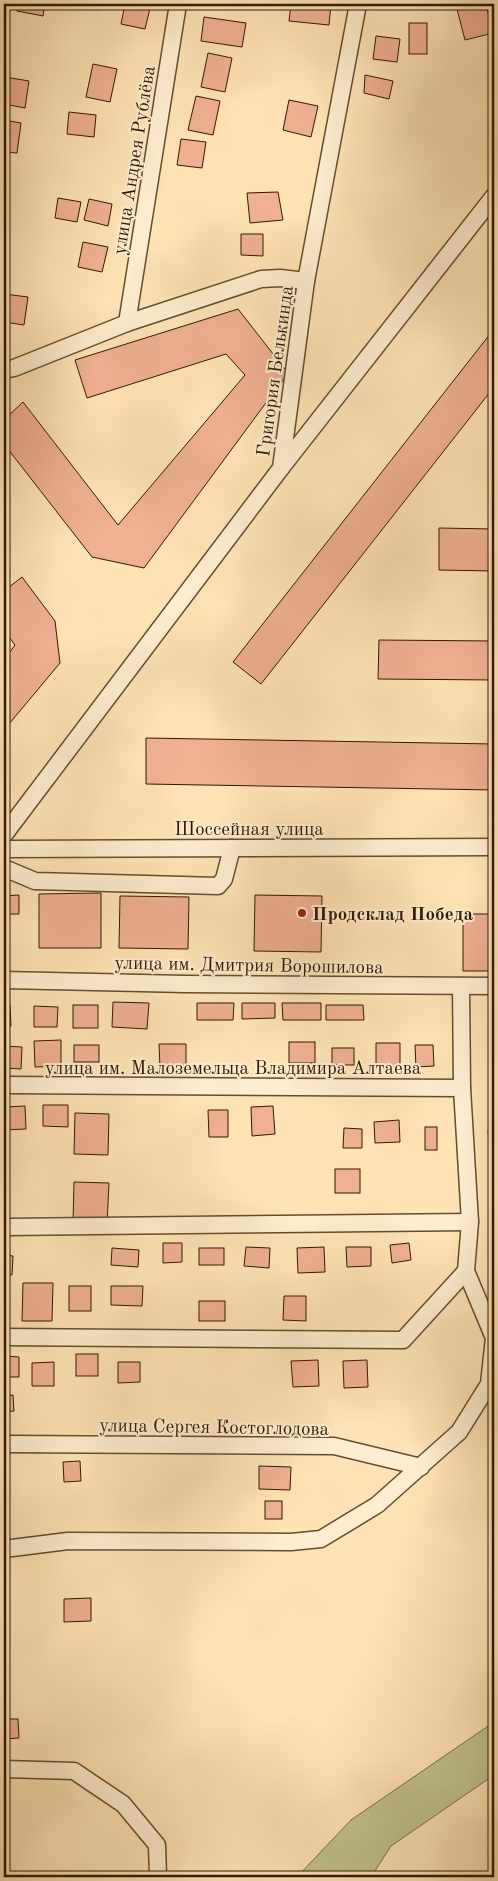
<svg xmlns="http://www.w3.org/2000/svg" width="498" height="1881" viewBox="0 0 498 1881" font-family="'Old Standard TT',serif">
<style>
.green{fill:#c1c38d;stroke:#786e46}
.building{fill:#f0b094;stroke:#301900}
.lines{fill:none;stroke-linecap:round;stroke-linejoin:round}
.minor-casing{stroke:#644c2d;stroke-width:19}
.minor{stroke:#ffedcf;stroke-width:16}
.poi-dot{fill:#8f2418;stroke:#ffedcf;stroke-width:2}
.labels{text-anchor:middle;stroke-width:4;stroke-linejoin:round;paint-order:stroke}
.street-label{font-size:19px;fill:#301900;stroke:#ffedcf}
.poi-label{font-size:19px;font-weight:bold;fill:#301900;stroke:#ffedcf;text-anchor:start}
</style>
<rect width="100%" height="100%" fill="#ffe3b5"/>
<filter id="stains"><feTurbulence type="fractalNoise" baseFrequency=".004" numOctaves="4"/><feColorMatrix values="0 0 0 0 .2 0 0 0 0 .09 0 0 0 0 .02 0 0 0 .5 -.17"/></filter>
<radialGradient id="worn" r=".72"><stop offset=".6" stop-color="#630" stop-opacity="0"/><stop offset="1" stop-color="#630" stop-opacity=".3"/></radialGradient>
<path class="green" d="M494,1722V1775L391,1846L371,1877H297L351,1820Z"/>
<g class="building">
<path d="M18,4H45L43,16L17,11Z"/>
<path d="M83,4H98L97,10L83,8Z"/>
<path d="M125,4H151L145,29L121,24Z"/>
<path d="M291,4H331L329,25L289,21Z"/>
<path d="M478,4H486L493,33L465,40L457,9Z"/>
<path d="M204,17L246,23L242,47L201,41Z"/>
<rect x="409" y="23" width="18" height="31"/>
<path d="M376,36L400,39L397,62L373,59Z"/>
<path d="M208,53L232,58L225,92L201,87Z"/>
<path d="M93,64L117,69L110,102L86,97Z"/>
<path d="M365,75L393,81L389,99L364,93Z"/>
<path d="M5,77L29,81L25,108L4,104Z"/>
<path d="M196,96L220,101L213,135L188,130Z"/>
<path d="M289,100L318,106L311,137L283,130Z"/>
<path d="M69,112L96,115L94,137L67,134Z"/>
<path d="M4,120L21,123L17,153L4,152Z"/>
<path d="M181,139L206,142L202,168L177,165Z"/>
<path d="M278,192L283,220L250,223L247,193Z"/>
<path d="M58,198L81,202L77,222L55,218Z"/>
<path d="M89,199L112,204L108,226L84,220Z"/>
<path d="M241,234H263V256L241,255Z"/>
<path d="M83,242L108,247L102,272L78,267Z"/>
<path d="M4,294L28,297L24,325L4,322Z"/>
<path d="M238,309L288,373L144,568L92,557L4,444V420L23,402L118,525L245,375L226,354L87,398L75,360Z"/>
<path d="M494,329V387L261,684L233,662Z"/>
<path d="M439,528L494,529V571L439,570Z"/>
<path d="M22,577L55,621L60,663L4,730V660L15,645L4,630V591Z"/>
<path d="M379,640L494,641V680L378,679Z"/>
<path d="M146,738L494,744V790L146,784Z"/>
<path d="M101,893V948H39V894Z"/>
<path d="M19,895V914H4V896Z"/>
<path d="M255,895L322,896L321,952L254,951Z"/>
<path d="M120,896L189,897L188,949L119,948Z"/>
<path d="M463,914H490L491,971H463Z"/>
<path d="M113,1002L149,1003L147,1029L112,1027Z"/>
<path d="M197,1003H234L233,1020H197Z"/>
<path d="M242,1003H275V1018L242,1019Z"/>
<path d="M282,1003H321V1020H283Z"/>
<path d="M4,1005H10L11,1026L4,1027Z"/>
<rect x="73" y="1005" width="25" height="23"/>
<path d="M326,1005H363L364,1020H326Z"/>
<path d="M34,1006L58,1007L57,1027H34Z"/>
<path d="M61,1040V1066L35,1067L34,1041Z"/>
<rect x="289" y="1042" width="26" height="21"/>
<path d="M376,1043H400V1067L376,1066Z"/>
<path d="M159,1044H186V1067L160,1068Z"/>
<rect x="74" y="1045" width="25" height="17"/>
<path d="M415,1045H433L434,1066L416,1067Z"/>
<path d="M4,1046L22,1047L21,1069L4,1068Z"/>
<rect x="332" y="1048" width="22" height="17"/>
<path d="M43,1105H68V1127L43,1126Z"/>
<path d="M25,1106L26,1129L4,1130V1107Z"/>
<path d="M273,1106L275,1134L252,1136L251,1107Z"/>
<path d="M208,1110H228V1137H209Z"/>
<path d="M75,1113L109,1114L108,1155L74,1154Z"/>
<path d="M490,1117L494,1118V1135L488,1134Z"/>
<path d="M399,1120L400,1142L375,1143L374,1122Z"/>
<rect x="425" y="1127" width="12" height="23"/>
<path d="M344,1128L362,1129V1148H343Z"/>
<rect x="335" y="1169" width="25" height="24"/>
<path d="M74,1182L109,1183L107,1224L73,1223Z"/>
<path d="M163,1243H182V1262L163,1263Z"/>
<path d="M409,1243L411,1260L392,1263L390,1245Z"/>
<path d="M246,1247L270,1248L269,1268L244,1266Z"/>
<path d="M324,1247L325,1272L298,1273L297,1248Z"/>
<path d="M346,1247H371V1266L347,1267Z"/>
<path d="M112,1248L139,1250L138,1267L111,1265Z"/>
<rect x="199" y="1248" width="25" height="17"/>
<path d="M4,1255L13,1256L12,1275L4,1274Z"/>
<path d="M23,1283H53L52,1321H22Z"/>
<rect x="69" y="1286" width="22" height="25"/>
<path d="M111,1286H143L142,1306L111,1305Z"/>
<path d="M4,1290H7L8,1308H4Z"/>
<path d="M284,1296H306V1321L283,1320Z"/>
<rect x="199" y="1301" width="26" height="20"/>
<rect x="76" y="1354" width="22" height="22"/>
<path d="M4,1356L19,1357V1377H4Z"/>
<path d="M318,1360L319,1386L293,1387L291,1361Z"/>
<path d="M367,1360L368,1387L344,1388L343,1361Z"/>
<path d="M54,1362V1386H32V1363Z"/>
<path d="M118,1362H140V1382L118,1383Z"/>
<path d="M13,1395L14,1411L4,1412V1396Z"/>
<path d="M80,1461L81,1481L64,1482L63,1462Z"/>
<path d="M259,1466L291,1467L290,1490L259,1489Z"/>
<rect x="265" y="1501" width="17" height="18"/>
<path d="M91,1598V1621L64,1622V1599Z"/>
<path d="M4,1719H18L19,1738L4,1739Z"/>
</g>
<g class="lines">
<defs>
<g id="minor">
<path d="M127,323L178,4"/>
<path d="M4,370L14,368L127,323L261,279L280,278L306,281"/>
<path d="M281,468L494,196"/>
<path d="M4,835L281,468L306,281L358,4"/>
<path d="M4,849L494,847"/>
<path d="M4,868L35,881L218,886L224,879L232,848"/>
<path d="M4,980L186,984L494,986"/>
<path d="M4,1085L462,1088"/>
<path d="M4,1227L470,1222"/>
<path d="M4,1337L403,1340L466,1271"/>
<path d="M4,1444L334,1446L421,1467"/>
<path d="M4,1549L68,1541L291,1542L321,1539L377,1505L459,1432L489,1384L494,1338L466,1271L470,1222L462,1088L461,986"/>
<path d="M4,1769L74,1771L123,1804L157,1845L158,1877"/>
</g>
</defs>
<use href="#minor" class="minor-casing"/>
<use href="#minor" class="minor"/>
</g>
<circle class="poi-dot" cx="302" cy="913" r="5"/>
<g class="labels">
<g class="street-label">
<text transform="translate(133 160) rotate(-81)" y="7">улица Андрея Рублёва</text>
<text transform="translate(274 371) rotate(-82)" y="7">Григория Белькинда</text>
<text x="249" y="835">Шоссейная улица</text>
<text transform="translate(249 964) rotate(1)" y="7">улица им. Дмитрия Ворошилова</text>
<text x="233" y="1074">улица им. Малоземельца Владимира Алтаева</text>
<text transform="translate(214 1426) rotate(1)" y="7">улица Сергея Костоглодова</text>
</g>
<g class="poi-label">
<text x="312" y="920">Продсклад Победа</text>
</g>
</g>
<rect width="498" height="1881" fill="none" stroke="#ffe3b5" stroke-width="20"/>
<rect x="5" y="5" width="488" height="1871" fill="none" stroke="#301900" stroke-width="2.5"/>
<rect x="10" y="10" width="478" height="1861" fill="none" stroke="#301900"/>
<rect width="100%" height="100%" filter="url(#stains)"/>
<rect width="100%" height="100%" fill="url(#worn)"/>
</svg>
